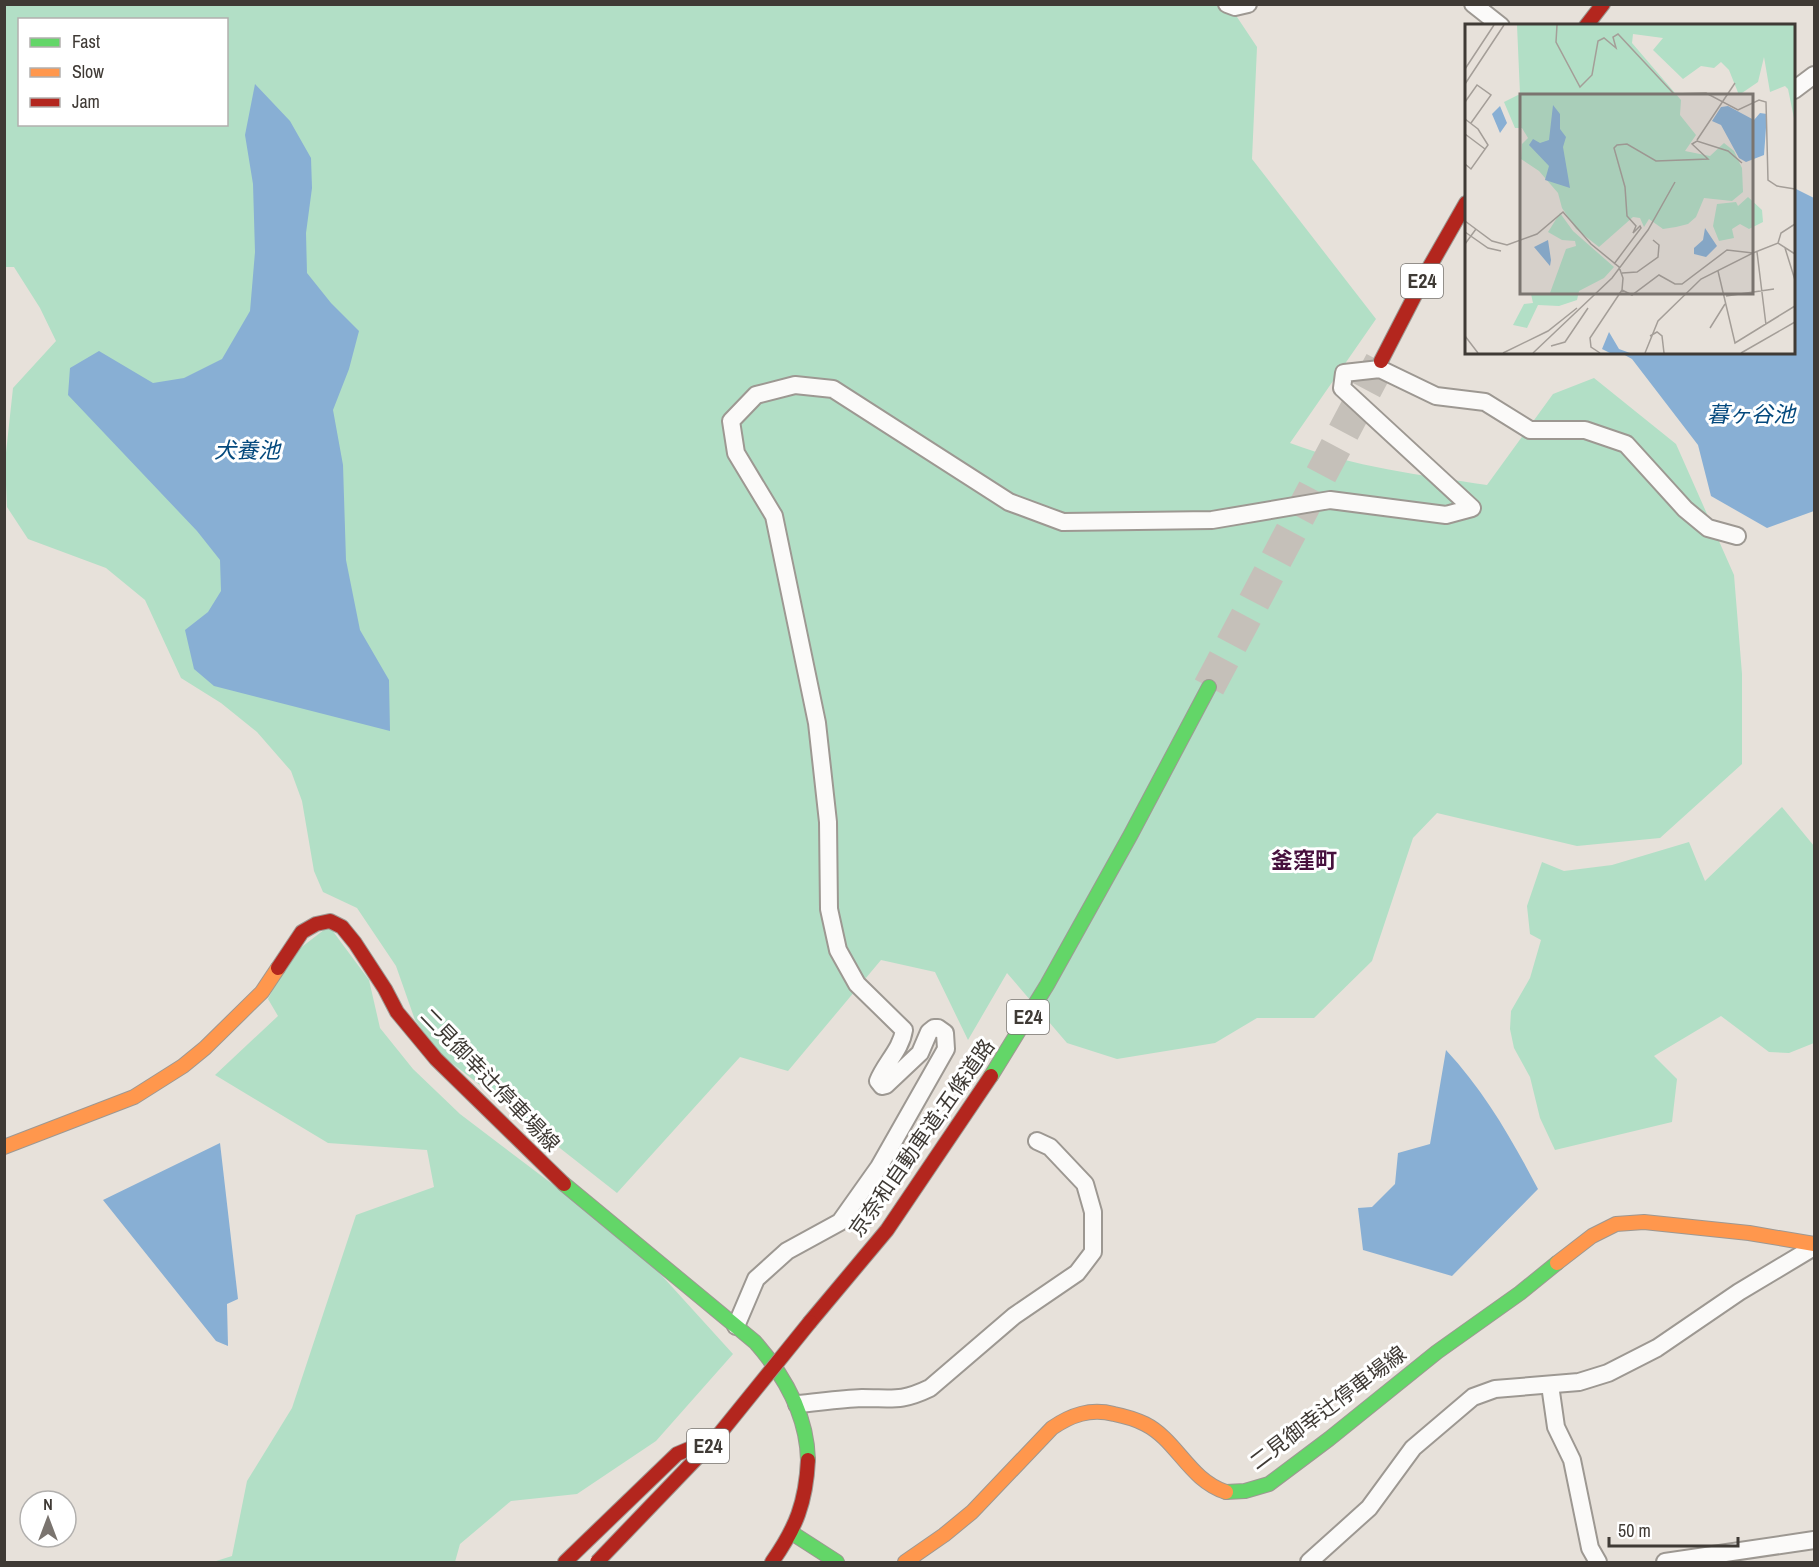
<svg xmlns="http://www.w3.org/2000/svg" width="1819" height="1567" viewBox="0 0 1819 1567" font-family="'Archivo Narrow','Noto Sans JP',sans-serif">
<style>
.green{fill:#b2dfc6;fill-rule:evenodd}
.water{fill:#88afd4}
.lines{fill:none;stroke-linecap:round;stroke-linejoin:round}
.highway-tunnel{stroke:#c5c0b9;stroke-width:32;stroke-dasharray:32 16;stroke-linecap:butt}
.street-casing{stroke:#9d9892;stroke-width:20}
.fast-casing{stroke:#9d9892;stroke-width:16}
.slow-casing{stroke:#9d9892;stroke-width:16}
.jam-casing{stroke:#9d9892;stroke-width:16}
.street{stroke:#fbfaf9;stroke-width:16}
.fast{stroke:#63d668;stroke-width:14}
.slow{stroke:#ff974d;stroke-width:14}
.jam{stroke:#b3261e;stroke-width:14}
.jam-bridge-casing{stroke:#9d9892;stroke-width:16;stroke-linecap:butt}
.jam-bridge{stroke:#b3261e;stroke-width:14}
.labels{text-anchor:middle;stroke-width:6;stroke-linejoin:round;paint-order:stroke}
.shield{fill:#fff;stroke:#797572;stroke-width:1.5}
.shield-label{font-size:20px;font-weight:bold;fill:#3f3a35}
.street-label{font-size:21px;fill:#3f3a35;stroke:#fff}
.water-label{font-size:22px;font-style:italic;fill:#04497d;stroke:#fff}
.neighbourhood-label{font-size:22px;font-weight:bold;fill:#46103d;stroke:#fff}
.inset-road{fill:none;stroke:#a49e98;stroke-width:1.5}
.view{fill:#7a746f;fill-opacity:0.15;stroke:#7a746f;stroke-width:3}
.inset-edge{fill:none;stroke:#3f3a35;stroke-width:3}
</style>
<rect width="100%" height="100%" fill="#e7e1da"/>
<g class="green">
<path d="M4,5H1229L1257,47L1252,159L1376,319L1290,443C1353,467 1421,475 1487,485L1553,394L1594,378L1676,444L1734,575L1742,674V764L1660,838L1577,846L1437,813L1413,838L1372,961L1314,1018H1257L1215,1043L1117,1059L1067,1043L1007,973L968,1040L935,972L881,960L788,1071L740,1057L617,1193L439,1053L415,1020L396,966L357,908L323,892L314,871L302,801L291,771L257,732L221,703L181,678L145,600L106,568L28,539L7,507L5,462L13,388L56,341L40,308L14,267H5ZM20,20H226V124H20Z"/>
<path d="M1782,807L1814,846V1043L1789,1053L1769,1052L1721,1016L1654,1056L1677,1079L1672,1122L1555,1150L1540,1118L1530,1077L1514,1048L1510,1029L1511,1011L1530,978L1541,940L1530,934L1527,906L1542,862L1564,871L1612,865L1689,842L1705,881Z"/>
<path d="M329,926L369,980L380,1028L413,1069L460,1114L551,1183L654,1267L733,1354L656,1441L577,1494L511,1501L460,1544L455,1562H213L232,1556L247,1481L292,1408L356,1215L434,1187L427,1150L328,1143L215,1075L278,1016L268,999L290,956Z"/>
</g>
<g class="water">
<path d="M255,84L290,121L311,158L312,188L306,233L307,273L331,303L359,331L349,369L333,410L343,465L346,560L360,630L389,680L390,731L214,686L194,669L185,630L208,612L221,591L220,560L197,531L68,395L70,368L99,351L153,383L184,378L222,359L250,311L255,252L253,184L245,135Z"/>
<path d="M1794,188L1814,198V511L1767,528L1711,496L1698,445L1632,359L1621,353L1794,352Z"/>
<path d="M1446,1050C1485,1092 1511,1138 1538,1189L1452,1276L1363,1250L1358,1208L1372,1207L1395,1184L1398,1153L1430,1144Z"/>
<path d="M220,1143L238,1299L227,1304L228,1346L216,1341L103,1200Z"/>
</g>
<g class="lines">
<path class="highway-tunnel" d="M1209,687L1381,361"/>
<defs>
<g id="street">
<path d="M1227,4L1235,7L1248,4"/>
<path d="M1473,4L1501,26"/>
<path d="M1794,90L1814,75"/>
<path d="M736,1326L756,1279L787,1251L840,1222L879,1167L946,1049L945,1033L938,1028H934L929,1032L920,1053L886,1085L882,1086L878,1081C885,1063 901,1050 904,1030L857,984L838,950L829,909L828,822L817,723L774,516L736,453L731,421L756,395L795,385L833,389L1009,502L1063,522L1212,520L1330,500L1446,515L1472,508L1342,388L1344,373L1380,369L1436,396L1485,402L1530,430H1585L1626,444L1685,509L1708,528L1737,536"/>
<path d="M1550,1385L1556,1427L1572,1460L1590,1548L1598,1562"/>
<path d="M797,1404C819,1402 841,1399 862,1398C893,1398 901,1402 930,1388L1014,1316L1077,1273L1093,1252V1212L1085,1184L1050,1147L1037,1141"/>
<path d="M1309,1562L1369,1508L1413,1448L1473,1397L1495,1389L1579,1382L1608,1373L1657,1348L1739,1292L1814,1247"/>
<path d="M1665,1562L1814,1540"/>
</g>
<g id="fast">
<path d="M991,1076L1047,985L1130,836L1209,687"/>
<path d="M564,1184L755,1342C784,1375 807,1414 808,1460"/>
<path d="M1226,1492L1245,1491L1269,1484L1329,1439L1437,1352L1520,1293L1557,1263"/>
<path d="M792,1533L837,1562"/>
</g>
<g id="slow">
<path d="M4,1147L134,1097L183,1066L205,1048L262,992L278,968"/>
<path d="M1557,1263L1592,1236L1616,1224L1644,1222L1749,1233L1814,1244"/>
<path d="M905,1562L944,1535L972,1512L1052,1428C1071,1415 1090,1408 1114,1414C1124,1416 1135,1419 1145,1424C1177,1440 1189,1480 1226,1492"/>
</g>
<g id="jam">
<path d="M1586,26L1603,4"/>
<path d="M1381,361L1430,266L1466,203"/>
<path d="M278,968L302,932L316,924L330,921L342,927L355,943L385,989L397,1012L436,1059L564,1184"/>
<path d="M810,1322L887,1230L991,1076"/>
<path d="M565,1562L677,1454L717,1437"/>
<path d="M772,1562C796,1528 806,1502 808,1460"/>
</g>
</defs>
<use href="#street" class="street-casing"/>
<use href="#fast" class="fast-casing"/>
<use href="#slow" class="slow-casing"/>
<use href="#jam" class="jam-casing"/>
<use href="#street" class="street"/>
<use href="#fast" class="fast"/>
<use href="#slow" class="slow"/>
<use href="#jam" class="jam"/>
<defs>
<path id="jam-bridge" d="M597,1562L717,1437L810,1322"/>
</defs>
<use href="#jam-bridge" class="jam-bridge-casing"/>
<use href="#jam-bridge" class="jam-bridge"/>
</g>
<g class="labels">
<g class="shield">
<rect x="1401" y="264" width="42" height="34" rx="4.5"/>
<rect x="1007" y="1000" width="42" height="34" rx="4.5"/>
<rect x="687" y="1429" width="42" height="34" rx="4.5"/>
</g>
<g class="shield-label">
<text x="1422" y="288">E24</text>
<text x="1028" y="1024">E24</text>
<text x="708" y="1453">E24</text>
</g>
<g class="street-label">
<text transform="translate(490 1080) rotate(46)" y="7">二見御幸辻停車場線</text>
<text transform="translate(922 1138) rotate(-55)" y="7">京奈和自動車道;五條道路</text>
<text transform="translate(1328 1408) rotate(-37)" y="7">二見御幸辻停車場線</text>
</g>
<g class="water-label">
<text x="1751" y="422">暮ヶ谷池</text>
<text x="247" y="458">犬養池</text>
</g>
<g class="neighbourhood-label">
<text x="1304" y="868">釜窪町</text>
</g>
</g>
<g transform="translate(1465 24)">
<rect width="330" height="330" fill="#e7e1da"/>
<path d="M52,1H330V99L323,65L320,62L305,68L299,33L293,58L274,71L264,46L256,38L249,44L236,42L218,55L188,26L198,14L168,10L167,19L216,76L215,91L231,111L220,127L245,132L259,119L269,127L277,144L278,168L267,177L239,174L231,193L223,200L211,203L198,205L184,195L179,203L175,194L168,193L134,223L111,205L97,184L93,169L74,147L56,135L57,120L63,114L57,104H50L39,78L55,70ZM283,173L297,186L298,198L284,205L275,200L267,205L269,214L254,217L248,202L252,180L271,178L273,182ZM95,189L108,207L149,243L139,254L114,267L112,276L94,282L73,281L62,304L48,301L59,280L68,279L66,270L85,269L101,225L111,222L110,217L97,216L83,208Z" fill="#b2dfc6"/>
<path d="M88,81L95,90V105L101,113L98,123L105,164L80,156L84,142L64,121L68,115L75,119L84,116ZM35,82L42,99L35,109L27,90ZM263,82L289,96L295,89L302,90L299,131L281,138L274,134L256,101L247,97L256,83ZM240,204L252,222L241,233L229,230V224L238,216ZM83,216L86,236L85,242L69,223ZM144,308L154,325L165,329H145L137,325Z" fill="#88afd4"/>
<path class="inset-road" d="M92,1L91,18L115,63L127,51L133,17L139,14L151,24L148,13L153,10L209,70L241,69L273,86L294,76L301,78L303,156L312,162L330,165M0,45L29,1M0,60L39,1M0,78L12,61L26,71L6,99M0,95L13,105L23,121L6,145L0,140M0,110L20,125M232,116L270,59M0,197L27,217L42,221L72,210L98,188L126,220L154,243L158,254L157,266L167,271L194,251L210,260H217L262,226L288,229L313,219L330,230M0,208L23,224L36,227M313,219L316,209L330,200M0,220L11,205M320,224L330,256M292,228L301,301M149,240L176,204L175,202L168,209L171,202L162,192L160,163L149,124L152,121L162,120L191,137L243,135L227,120L232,117L263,127L277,139M253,247L270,319L330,282M157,249L172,248L193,233L194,221L188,216M261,272L309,265M245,304L260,280M0,312L13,329M185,312L192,308L197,312L199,329M86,322L100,318L123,284M38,329L83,307L112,284M68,329L147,254L183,206L210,158M135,329L126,323L125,314L157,266M180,329L193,297L236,255L288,229M276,329L330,298"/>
<path class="view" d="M55,70H288V270H55Z"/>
<rect width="330" height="330" class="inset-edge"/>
</g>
<rect width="1819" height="1567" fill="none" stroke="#3f3a35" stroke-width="12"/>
<rect x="18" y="18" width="210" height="108" fill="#ffffff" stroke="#b2b0ae" stroke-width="1.5"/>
<rect x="30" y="38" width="30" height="9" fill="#63d668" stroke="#b2b0ae" stroke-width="1.5"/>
<text x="72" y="48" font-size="18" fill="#3f3a35">Fast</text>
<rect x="30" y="68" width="30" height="9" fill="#ff974d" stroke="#b2b0ae" stroke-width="1.5"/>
<text x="72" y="78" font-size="18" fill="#3f3a35">Slow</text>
<rect x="30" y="98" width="30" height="9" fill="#b3261e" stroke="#b2b0ae" stroke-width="1.5"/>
<text x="72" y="108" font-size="18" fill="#3f3a35">Jam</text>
<g transform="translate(48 1519)"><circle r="28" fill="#ffffff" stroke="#b2b0ae" stroke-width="1.5"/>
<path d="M0-4.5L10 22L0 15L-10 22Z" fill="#7a746f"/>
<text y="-9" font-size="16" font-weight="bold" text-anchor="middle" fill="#3f3a35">N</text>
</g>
<path d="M1609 1537v9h129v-9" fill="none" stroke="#3f3a35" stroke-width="3"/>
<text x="1618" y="1537" font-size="18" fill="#3f3a35" stroke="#ffffff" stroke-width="4.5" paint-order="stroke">50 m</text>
</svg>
